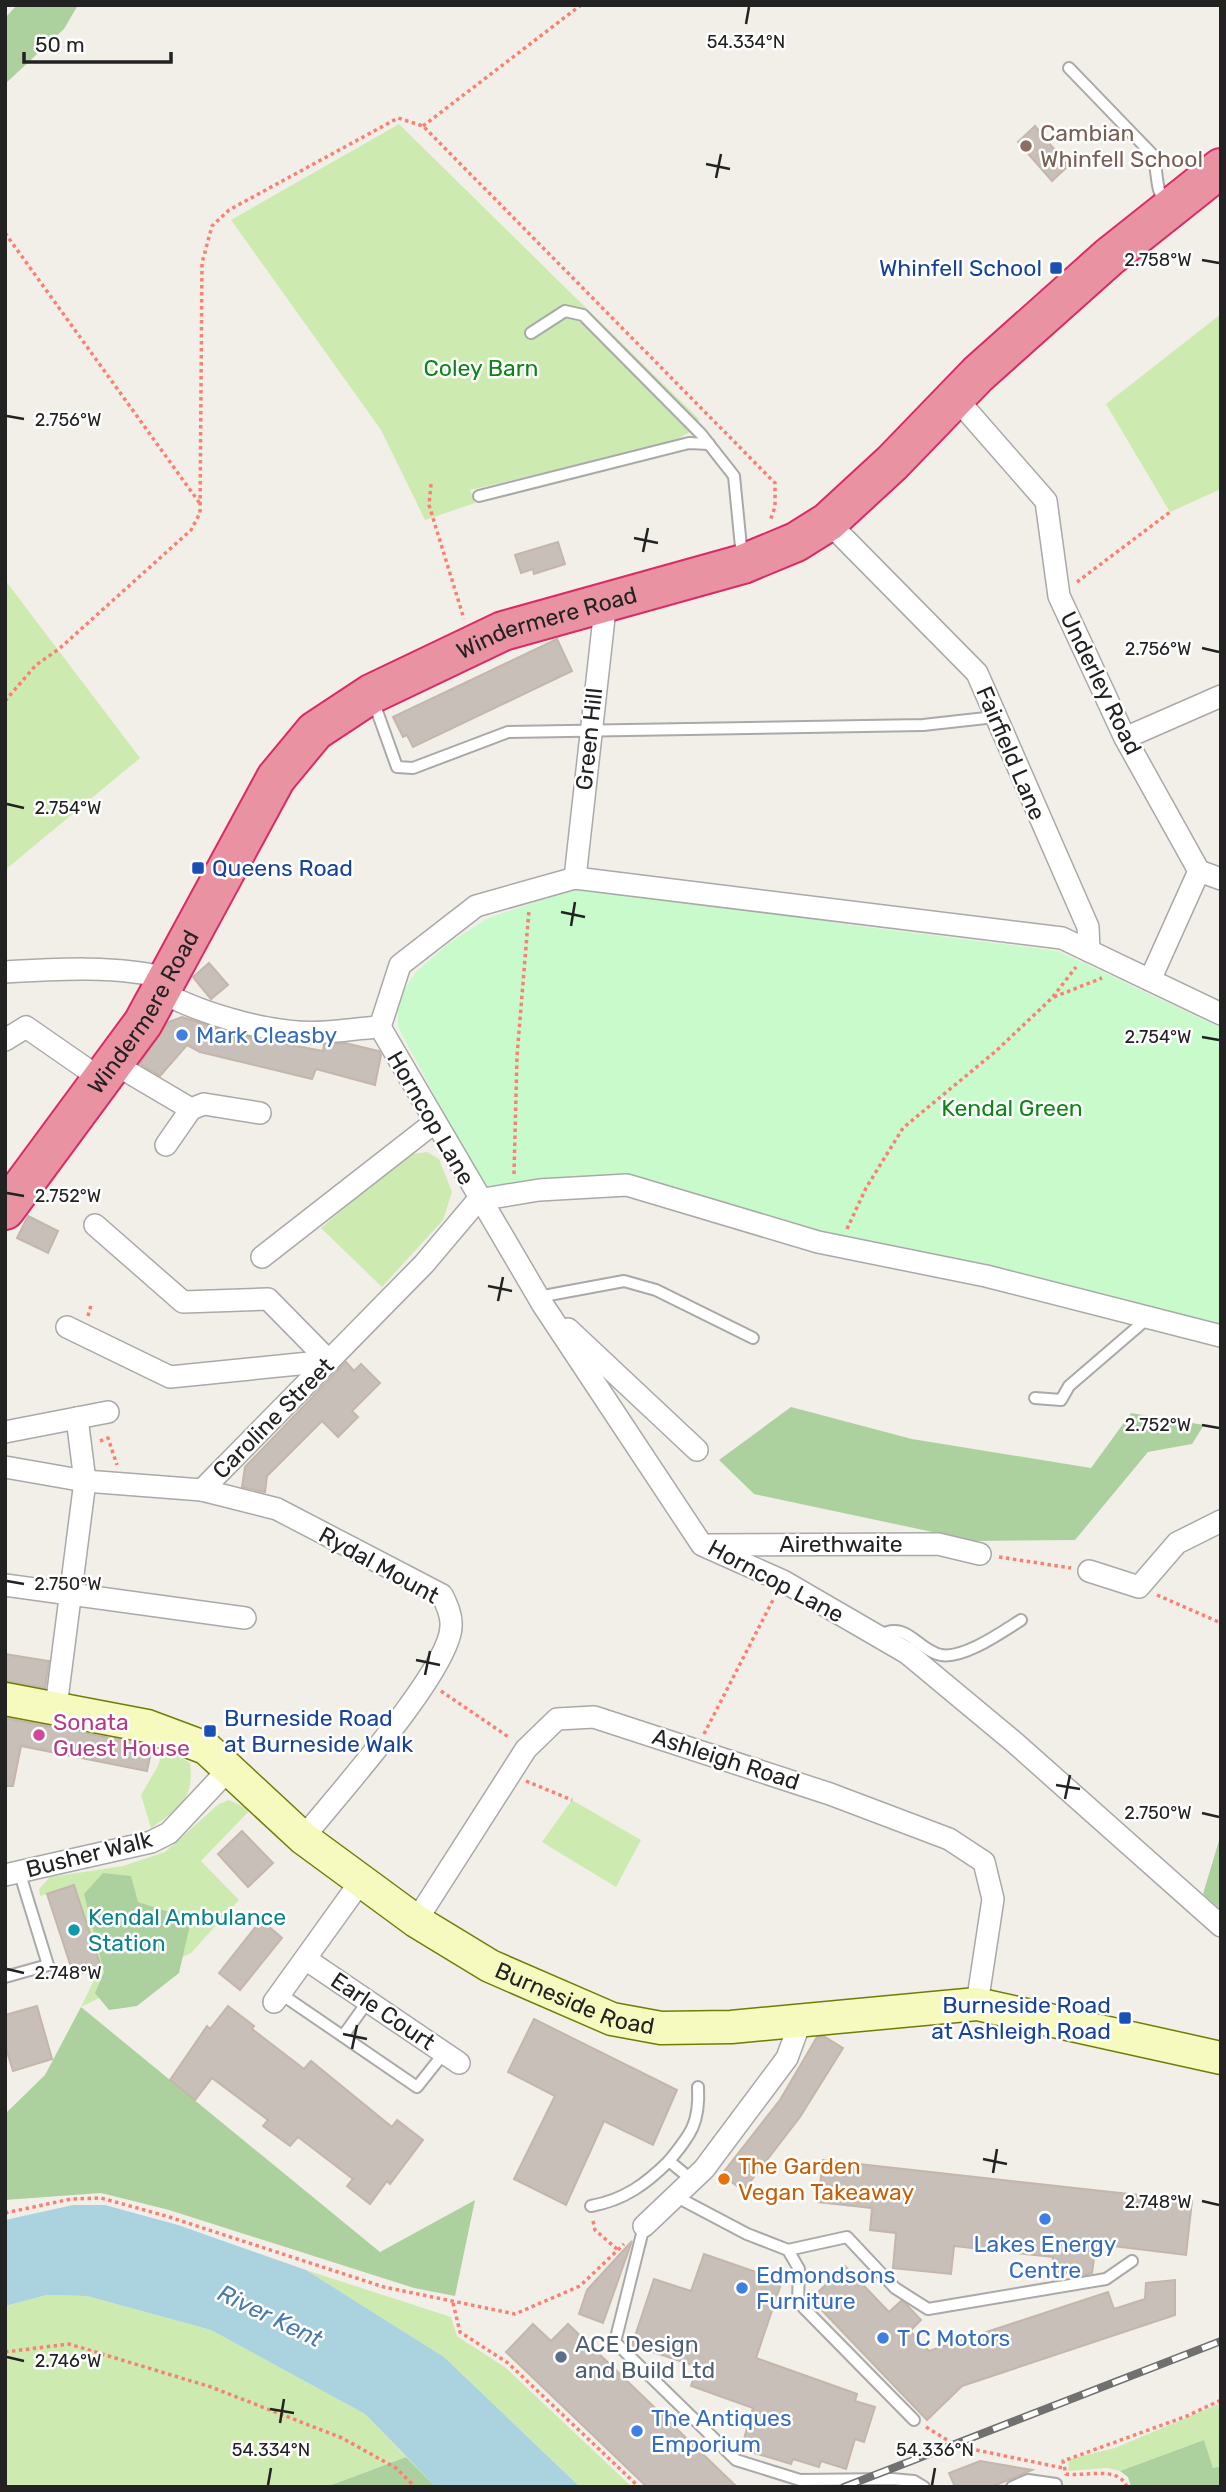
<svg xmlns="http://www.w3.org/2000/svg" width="1226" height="2492" viewBox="0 0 1226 2492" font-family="Rubik,sans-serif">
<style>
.grass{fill:#cdebb0}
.forest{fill:#add19e}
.park{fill:#c8facc}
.water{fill:#aad3df}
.building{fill:#c7bfb8;stroke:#c4b6ab;stroke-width:2}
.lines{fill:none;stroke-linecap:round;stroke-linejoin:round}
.lane-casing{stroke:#a9a9a9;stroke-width:14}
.street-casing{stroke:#a9a9a9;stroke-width:24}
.secondary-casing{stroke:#707d05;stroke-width:35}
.highway-casing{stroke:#dc2a67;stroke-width:42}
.path{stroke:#fa8072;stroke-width:3.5;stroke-dasharray:3.5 3.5;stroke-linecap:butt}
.lane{stroke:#fff;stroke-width:10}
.street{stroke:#fff;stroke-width:21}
.secondary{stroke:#f7fabf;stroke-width:32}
.highway{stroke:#e892a2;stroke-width:38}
.rail-casing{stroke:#707070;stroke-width:8}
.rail{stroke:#fff;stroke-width:5;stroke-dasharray:16;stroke-linecap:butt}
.ticks{fill:none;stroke:#222;stroke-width:2.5}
.education-dot{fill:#8d6e63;stroke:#fff;stroke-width:2.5}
.transit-dot{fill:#1a4fb4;stroke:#fff;stroke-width:2.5}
.shop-dot{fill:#3f7fe0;stroke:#fff;stroke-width:2.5}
.hotel-dot{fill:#d1479c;stroke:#fff;stroke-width:2.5}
.culture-dot{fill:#0f9aa8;stroke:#fff;stroke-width:2.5}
.food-dot{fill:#e8710a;stroke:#fff;stroke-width:2.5}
.service-dot{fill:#5c6f8a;stroke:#fff;stroke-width:2.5}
.labels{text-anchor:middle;stroke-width:5;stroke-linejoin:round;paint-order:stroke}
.education-label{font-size:23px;fill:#785e54;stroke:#fff;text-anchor:start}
.transit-label{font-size:23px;fill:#164399;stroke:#fff;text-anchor:end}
.park-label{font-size:23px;fill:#0c8416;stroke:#fff}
.street-label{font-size:23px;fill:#222;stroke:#fff}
.shop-label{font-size:23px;fill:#366cbe;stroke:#fff;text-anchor:start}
.hotel-label{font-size:23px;fill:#b23c85;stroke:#fff;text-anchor:start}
.culture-label{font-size:23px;fill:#0d838f;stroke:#fff;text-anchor:start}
.food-label{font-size:23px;fill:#c56008;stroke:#fff;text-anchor:start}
.service-label{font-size:23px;fill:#4e5e75;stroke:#fff;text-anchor:start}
.water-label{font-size:24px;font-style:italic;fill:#4a7aab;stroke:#fff}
.ticks-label{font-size:18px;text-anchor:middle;fill:#222;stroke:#fff;stroke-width:5;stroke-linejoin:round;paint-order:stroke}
</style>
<rect width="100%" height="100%" fill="#f2efe9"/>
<g class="grass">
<path d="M399,124L699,419L697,428L669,444L470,490L475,503L425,520L381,430L231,220Z"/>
<path d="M1221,314V489L1170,512L1106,404Z"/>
<path d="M5,580L140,758L5,870Z"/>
<path d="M427,1152L439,1159L452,1192L443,1220L382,1287L321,1228L406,1155Z"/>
<path d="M164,1746L190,1763C195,1799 178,1809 151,1828L141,1795L158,1766Z"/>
<path d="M229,1800L250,1810L201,1861L239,1900L191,1953L81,2007L93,1982L91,1970L101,1966L74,1885L40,1896L39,1889L50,1877L123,1866L165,1852L219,1804Z"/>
<path d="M572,1800L641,1840L616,1887L542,1842Z"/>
<path d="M306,2270L451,2317L457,2336L506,2368L632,2487H580L444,2357Z"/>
<path d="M47,2295L87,2296L211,2330L365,2414L406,2457L326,2487H5V2306Z"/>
<path d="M1221,2403V2466L1213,2468L1204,2440L1120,2471L1107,2468L1068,2471L1069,2459L1115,2448Z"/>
</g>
<g class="forest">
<path d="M17,5H78L64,29L5,84V18Z"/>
<path d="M791,1407L912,1439L1091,1468L1131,1413L1204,1425L1192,1444L1148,1452L1075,1540L975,1541L754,1494L719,1460Z"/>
<path d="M1221,1834V1910L1203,1894Z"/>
<path d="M103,1873L131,1876L138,1902L166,1911L193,1912L179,1973L137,2006L109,2010L95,1993L104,1972L84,1894Z"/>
<path d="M81,2007L380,2252L475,2200L455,2296L414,2288L169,2210L101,2193L5,2200V2114L45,2075Z"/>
<path d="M1204,2440L1213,2468L1221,2466V2487H1131L1128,2477L1120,2471Z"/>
<path d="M406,2457L436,2487H326Z"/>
</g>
<path class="park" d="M587,885L850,925L1058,951L1221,1028V1324L986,1267L842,1240L626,1180L484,1188L398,1027V998L416,972L448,944L488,918Z"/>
<path class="water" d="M73,2205H105L178,2225L306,2270L444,2357L580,2487H436L365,2414L211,2330L87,2296L47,2295L5,2306V2220Z"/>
<g class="building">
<path d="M1035,126L1068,166L1052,181L1018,142Z"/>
<path d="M558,542L565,564L534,574L533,569L521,573L515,555Z"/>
<path d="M557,639L572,671L413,747L407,735L403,737L393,717Z"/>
<path d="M209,963L228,985L211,999L193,977Z"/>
<path d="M182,1017L238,1035L323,1051L324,1045L345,1043L379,1051L381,1055L375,1085L316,1069L312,1079L200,1052L187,1045L160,1076L140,1064L168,1022Z"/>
<path d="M28,1216L58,1231L48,1253L17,1238Z"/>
<path d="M346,1362L354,1371L361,1364L380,1383L352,1411L358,1417L338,1437L322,1421L267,1476L265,1492L242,1487L245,1467Z"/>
<path d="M5,1654L49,1661L45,1688L5,1681Z"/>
<path d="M5,1718L142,1744L152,1747L147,1771L21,1746L13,1786H5Z"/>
<path d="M242,1831L273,1863L248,1887L218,1854Z"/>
<path d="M74,1885L101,1967L74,1976L47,1894Z"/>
<path d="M261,1920L282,1938L240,1990L219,1973Z"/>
<path d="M37,2006L52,2059L13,2071L5,2045V2015Z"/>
<path d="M228,2006L254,2026L252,2029L304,2069L311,2061L392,2127L397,2120L423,2140L390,2184L387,2181L370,2204L347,2186L353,2179L298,2137L290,2146L263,2126L268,2120L212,2078L195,2100L170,2080L207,2026L210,2029Z"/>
<path d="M534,2019L677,2090L653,2145L604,2121L566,2205L514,2179L555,2096L508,2072Z"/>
<path d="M817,2037H825L843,2048L800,2117L743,2191L722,2174L780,2100Z"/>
<path d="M823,2160L1192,2201L1186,2255L1096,2244L1092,2273L1083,2275L1052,2271L1053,2257L954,2246L951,2274L893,2268L896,2233L870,2230L872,2208L818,2202Z"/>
<path d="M632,2241L603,2323L579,2314L587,2290Z"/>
<path d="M704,2254L782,2281L756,2358L857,2394L855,2401L875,2407L864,2442L855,2439L846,2469L821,2461L819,2467L793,2459L791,2464L741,2449L753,2408L691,2386L698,2367L632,2345L654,2279L691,2291Z"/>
<path d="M845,2266L889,2312L901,2301L906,2304L921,2320L910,2331L929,2351L1108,2292L1114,2309L1145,2299L1146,2283L1175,2280V2315L962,2386L927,2420L811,2299Z"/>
<path d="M533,2324L551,2341L568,2324L737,2487H647L506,2352Z"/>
<path d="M980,2461L1032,2470L991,2487H955L949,2473Z"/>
</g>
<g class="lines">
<defs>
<g id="lane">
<path d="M1069,68L1152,154C1159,172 1154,186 1165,203"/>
<path d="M531,333L565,311L583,315L701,434L734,476L742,557"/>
<path d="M479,496L689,443L709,444"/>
<path d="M373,700L397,767L413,768L508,732L923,725L995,717"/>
<path d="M538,1297L624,1281L656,1290L753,1338"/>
<path d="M1035,1398L1061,1400L1069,1386L1148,1318"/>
<path d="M878,1636C908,1619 916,1650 941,1655C964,1659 1002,1632 1021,1620"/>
<path d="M5,1977L48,1965L19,1871"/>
<path d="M281,1994L417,2087L444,2053"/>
<path d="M343,2036L368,2001"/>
<path d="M692,2180L669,2161C691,2134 700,2123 698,2087"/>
<path d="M675,2196L747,2234L788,2250L799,2269L798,2302L914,2420"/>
<path d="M591,2206C624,2200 646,2184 669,2161"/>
<path d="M644,2226L615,2342L736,2460L800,2480L892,2479L914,2481L924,2487"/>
<path d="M788,2250L847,2237L895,2288L928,2309L1106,2279L1132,2261"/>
<path d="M1012,2487L1028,2480L1056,2484"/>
</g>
<g id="street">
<path d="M955,397L1046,501L1059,596L1125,738L1199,871L1150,980"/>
<path d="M828,522L977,673L1088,927L1089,951"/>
<path d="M1125,738L1221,696"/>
<path d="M1199,871L1221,879"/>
<path d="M575,878L606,600"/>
<path d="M5,972C54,969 122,965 169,979"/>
<path d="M162,992C203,1015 278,1036 325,1032C343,1031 361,1028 380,1027"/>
<path d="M380,1027L543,1305L702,1545L783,1581L907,1653L1014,1742L1221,1926"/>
<path d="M380,1027L400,965L476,906L575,878L1062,938L1221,1014"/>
<path d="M5,1040L26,1027L101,1079"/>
<path d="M113,1063L191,1109L204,1104L260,1113"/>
<path d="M166,1145L191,1109"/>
<path d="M95,1225L183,1302L268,1299L329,1361"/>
<path d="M262,1257L435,1122"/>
<path d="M67,1327L170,1377L329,1361"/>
<path d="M568,1329L697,1450"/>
<path d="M77,1418L108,1412"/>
<path d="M5,1432L77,1418L85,1481L56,1707"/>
<path d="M5,1467L85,1481L202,1490L424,1264L478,1200L539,1190L627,1185L818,1242L986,1276L1221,1336"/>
<path d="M202,1490L277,1509L442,1595C447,1605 452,1616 451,1626C451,1669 334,1799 303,1838"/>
<path d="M710,1545L938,1544L980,1554"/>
<path d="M1089,1571L1139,1587L1177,1543L1221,1521"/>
<path d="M5,1585L245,1618"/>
<path d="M5,1875L151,1842L169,1833L229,1769"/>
<path d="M416,1921L526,1749L557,1719L594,1717L830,1794L949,1839L984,1862L993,1899L977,2004"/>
<path d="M307,1960L459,2063"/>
<path d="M274,2002L361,1881"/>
<path d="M644,2226L704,2169L787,2058L801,2020"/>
</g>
<g id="secondary">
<path id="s1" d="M5,1699L147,1726L206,1748L303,1838L416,1921L490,1966L612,2019L661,2028L731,2027L977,2004L1221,2058"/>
</g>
<g id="highway">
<path id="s2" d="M5,1210L143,1023L276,778L315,731L371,694L503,631L743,564L796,542L828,522L892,463L978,374L1109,257L1221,168"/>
</g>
</defs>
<use href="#lane" class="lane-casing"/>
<use href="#street" class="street-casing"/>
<use href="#secondary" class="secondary-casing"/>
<use href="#highway" class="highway-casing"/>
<g class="path">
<path d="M423,126L581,5"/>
<path d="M5,233L201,505"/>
<path d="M431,484L429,505L464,619"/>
<path d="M1077,582L1170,512"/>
<path d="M5,701L36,665L59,649L191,530L200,513L202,263L212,226L229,210L398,118L423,126L775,483V507L770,521"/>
<path d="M1054,997L1102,978"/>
<path d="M514,1174L517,1056L529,910"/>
<path d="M847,1229L866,1188L903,1128L996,1051L1052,998L1076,967"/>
<path d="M88,1316L91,1305"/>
<path d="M100,1441L108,1438L117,1465"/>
<path d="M999,1557L1071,1568"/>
<path d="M1157,1595L1221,1623"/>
<path d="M441,1691L510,1738"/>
<path d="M704,1734L774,1598"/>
<path d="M526,1781L572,1800"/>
<path d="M5,2213L71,2199L101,2198L166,2216L384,2287L515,2314L580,2286L624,2244"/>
<path d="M593,2221L595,2230L618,2250"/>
<path d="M453,2303L460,2332L508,2363L639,2487"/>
<path d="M5,2352L69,2344L211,2387L342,2438L396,2468L415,2487"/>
<path d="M926,2427L957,2446L1063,2468"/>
<path d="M1127,2487C1118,2465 1085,2477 1066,2474L1063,2461L1187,2416L1221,2400"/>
</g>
<use href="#lane" class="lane"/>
<use href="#street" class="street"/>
<use href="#secondary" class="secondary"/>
<use href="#highway" class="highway"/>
<defs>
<path id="rail" d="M844,2487L1221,2341"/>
</defs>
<use href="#rail" class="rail-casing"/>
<use href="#rail" class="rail"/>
</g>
<path class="ticks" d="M746,24L749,7M706,164L730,169M716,178L721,154M1202,260L1219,263M7,416L24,419M634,538L658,543M643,552L648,528M1202,648L1219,652M7,804L24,808M561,912L585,917M571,926L575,902M1202,1037L1219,1040M7,1193L24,1196M488,1286L512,1291M498,1301L503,1277M1202,1425L1219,1428M7,1581L24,1584M416,1660L440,1665M425,1675L430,1651M1056,1785L1080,1789M1065,1799L1070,1775M1202,1813L1219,1817M7,1969L24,1973M343,2034L367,2039M352,2049L357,2025M983,2159L1007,2164M993,2173L997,2149M1202,2201L1219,2205M7,2357L24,2361M270,2409L294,2413M280,2423L284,2399M268,2485L271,2468M932,2485L935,2468"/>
<circle class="education-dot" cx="1026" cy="146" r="7"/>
<g class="transit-dot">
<rect x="1049" y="261" width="14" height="14" rx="3.5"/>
<rect x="191" y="861" width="14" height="14" rx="3.5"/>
<rect x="203" y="1724" width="14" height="14" rx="3.5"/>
<rect x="1118" y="2011" width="14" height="14" rx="3.5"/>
</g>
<g class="shop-dot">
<circle cx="182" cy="1035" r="7"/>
<circle cx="1045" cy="2219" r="7"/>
<circle cx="742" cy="2288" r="7"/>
<circle cx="883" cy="2338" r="7"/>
<circle cx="637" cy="2431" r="7"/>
</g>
<circle class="hotel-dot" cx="39" cy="1735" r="7"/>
<circle class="culture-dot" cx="74" cy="1930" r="7"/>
<circle class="food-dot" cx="724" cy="2179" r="7"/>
<circle class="service-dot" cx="561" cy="2357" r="7"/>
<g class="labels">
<g class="education-label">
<text x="1040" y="141">Cambian<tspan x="1040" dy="26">Whinfell School</tspan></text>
</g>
<g class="transit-label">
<text x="1042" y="276">Whinfell School</text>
<text x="212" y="876" text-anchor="start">Queens Road</text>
<text x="224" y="1726" text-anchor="start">Burneside Road<tspan x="224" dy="26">at Burneside Walk</tspan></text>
<text x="1111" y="2013">Burneside Road<tspan x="1111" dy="26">at Ashleigh Road</tspan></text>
</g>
<g class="park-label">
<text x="481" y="376">Coley Barn</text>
<text x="1012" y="1116">Kendal Green</text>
</g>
<g class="street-label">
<text dy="8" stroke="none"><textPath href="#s2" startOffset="830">Windermere Road</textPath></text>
<text transform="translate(1101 683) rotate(64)" y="8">Underley Road</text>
<text transform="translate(589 739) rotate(-84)" y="8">Green Hill</text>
<text transform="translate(1011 753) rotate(67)" y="8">Fairfield Lane</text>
<text dy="8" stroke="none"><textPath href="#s2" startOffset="242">Windermere Road</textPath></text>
<text transform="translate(431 1118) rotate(60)" y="8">Horncop Lane</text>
<text transform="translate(273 1418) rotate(-45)" y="8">Caroline Street</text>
<text x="841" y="1552">Airethwaite</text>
<text transform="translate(379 1565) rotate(29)" y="8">Rydal Mount</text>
<text transform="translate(776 1581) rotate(28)" y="8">Horncop Lane</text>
<text transform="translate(726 1759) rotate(18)" y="8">Ashleigh Road</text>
<text transform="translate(89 1854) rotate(-14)" y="8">Busher Walk</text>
<text dy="8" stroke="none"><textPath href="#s1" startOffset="658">Burneside Road</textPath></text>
<text transform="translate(383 2011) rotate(34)" y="8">Earle Court</text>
</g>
<g class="shop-label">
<text x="196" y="1043">Mark Cleasby</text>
<text x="1045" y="2252" text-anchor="middle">Lakes Energy<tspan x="1045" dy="26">Centre</tspan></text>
<text x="756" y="2283">Edmondsons<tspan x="756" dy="26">Furniture</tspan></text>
<text x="897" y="2346">T C Motors</text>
<text x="651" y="2426">The Antiques<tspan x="651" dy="26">Emporium</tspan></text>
</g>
<g class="hotel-label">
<text x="53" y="1730">Sonata<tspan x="53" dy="26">Guest House</tspan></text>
</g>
<g class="culture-label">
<text x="88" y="1925">Kendal Ambulance<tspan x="88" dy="26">Station</tspan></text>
</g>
<g class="food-label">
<text x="738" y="2174">The Garden<tspan x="738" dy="26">Vegan Takeaway</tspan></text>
</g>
<g class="service-label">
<text x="575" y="2352">ACE Design<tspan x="575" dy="26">and Build Ltd</tspan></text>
</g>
<g class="water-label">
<text transform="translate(270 2316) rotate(26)" y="8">River Kent</text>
</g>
</g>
<g class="ticks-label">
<text x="746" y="48">54.334°N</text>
<text x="1158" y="266">2.758°W</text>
<text x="68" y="426">2.756°W</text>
<text x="1158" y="655">2.756°W</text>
<text x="68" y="814">2.754°W</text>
<text x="1158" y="1043">2.754°W</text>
<text x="68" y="1202">2.752°W</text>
<text x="1158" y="1431">2.752°W</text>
<text x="68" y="1590">2.750°W</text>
<text x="1158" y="1819">2.750°W</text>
<text x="68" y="1979">2.748°W</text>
<text x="1158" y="2208">2.748°W</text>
<text x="68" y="2367">2.746°W</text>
<text x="271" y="2456">54.334°N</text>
<text x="935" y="2456">54.336°N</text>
</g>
<rect width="1226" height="2492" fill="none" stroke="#222222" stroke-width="14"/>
<path d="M24 52v10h147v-10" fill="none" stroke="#222222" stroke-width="3.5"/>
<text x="35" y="52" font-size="21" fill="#222222" stroke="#ffffff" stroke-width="5" paint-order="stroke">50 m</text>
</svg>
